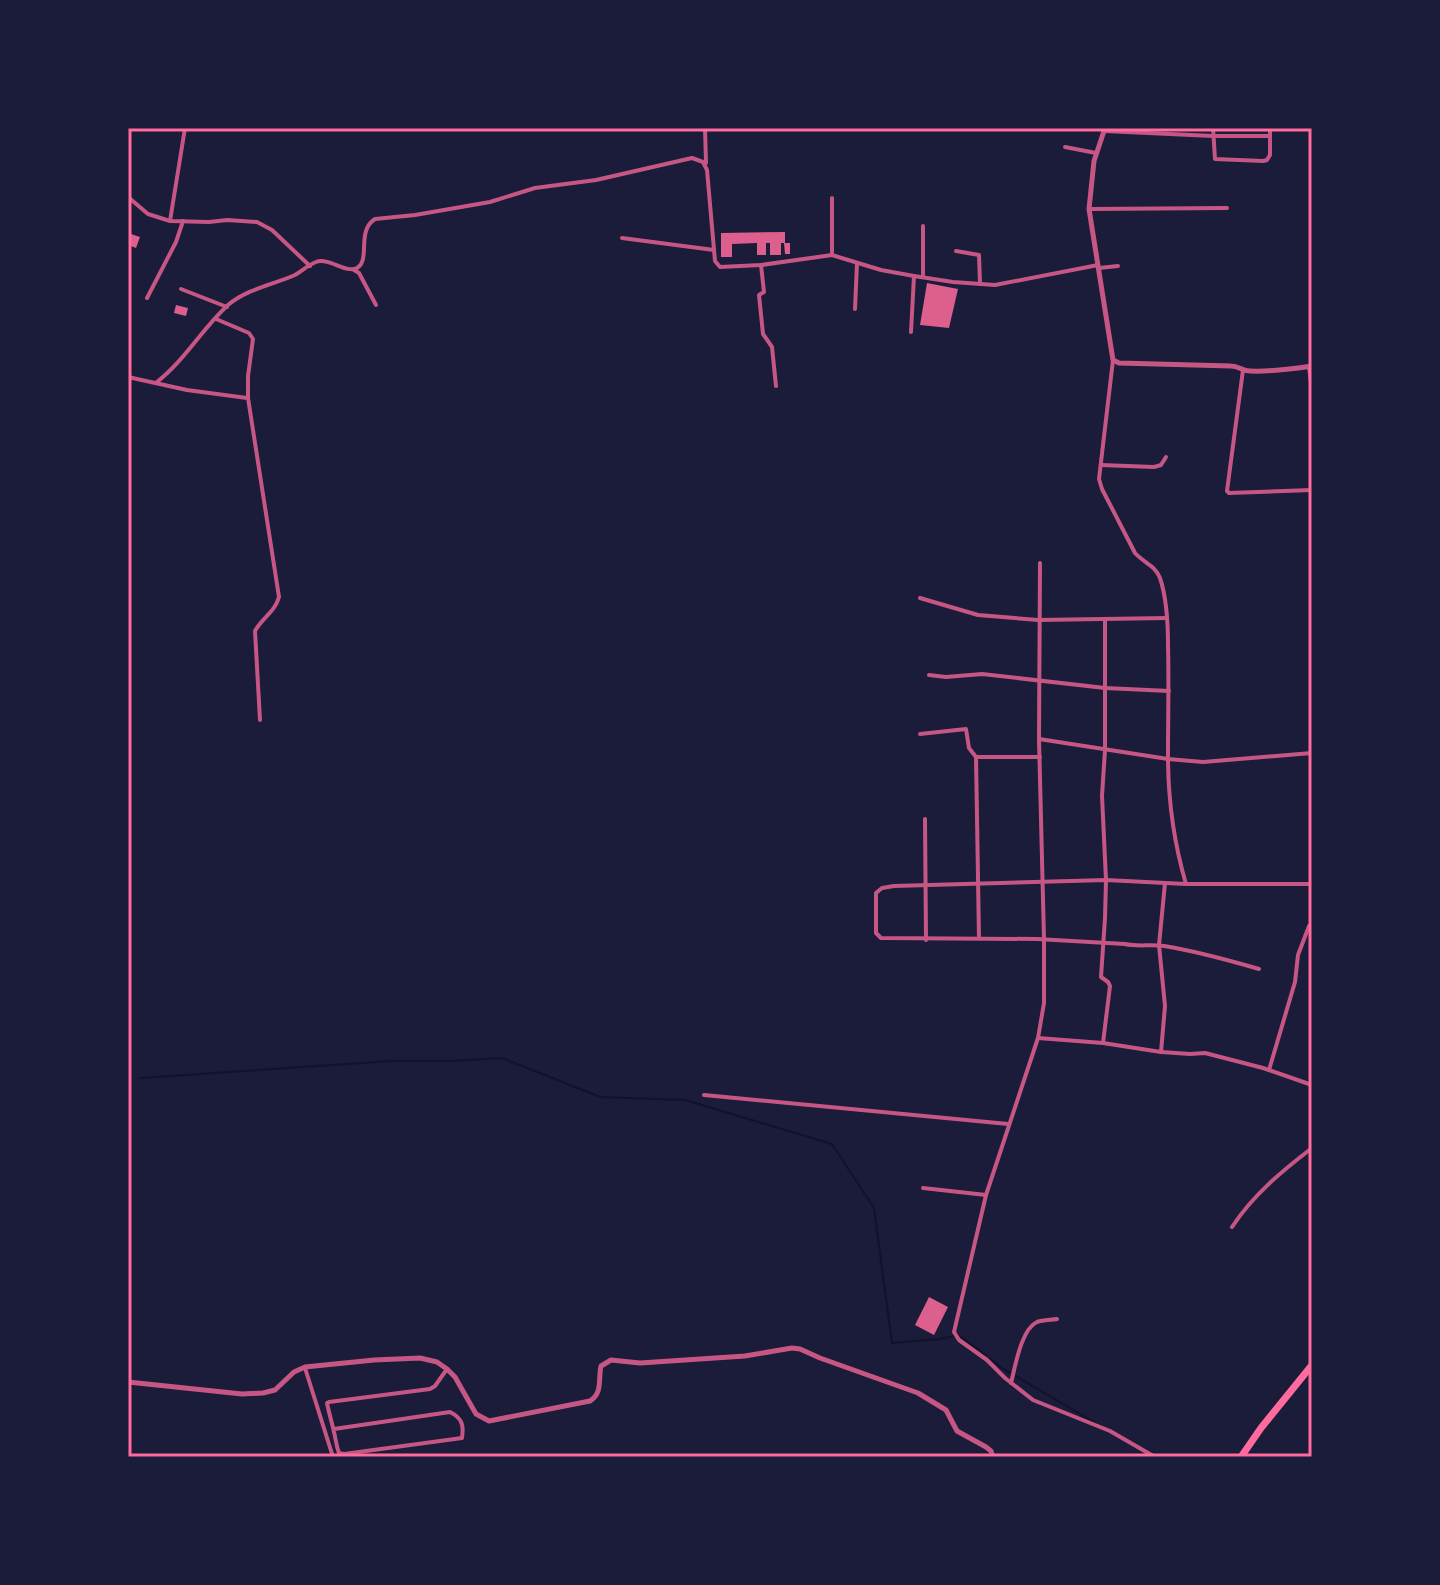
<svg xmlns="http://www.w3.org/2000/svg" width="1440" height="1585" viewBox="0 0 1440 1585" font-family="Raleway,sans-serif">
<style>
.lines{fill:none;stroke-linecap:round;stroke-linejoin:round}
.stream{stroke:#12122b;stroke-width:2}
.building{fill:#dd5f8e}
.minor{stroke:#c65784;stroke-width:4}
.tertiary{stroke:#c65784;stroke-width:5}
.trunk{stroke:#ff6b9d;stroke-width:7}
.neatline{fill:none;stroke:#ff6b9d;stroke-width:3}
</style>
<rect width="100%" height="100%" fill="#1b1b3a"/>
<g class="lines">
<path class="stream" d="M140,1078L392,1061H452L502,1058L600,1097L685,1100L832,1144L874,1208L892,1343L939,1339L959,1335L1002,1368L1097,1424"/>
</g>
<g class="building">
<path d="M785,232V243H781V255H770V243H766V255H757V243L732,244V257H721V233Z"/>
<path d="M128,233L140,237L136,248L128,245Z"/>
<path d="M784,243H790V254H785Z"/>
<path d="M927,283L958,289L949,328L920,325Z"/>
<path d="M176,305L188,308L186,316L174,313Z"/>
<path d="M929,1297L948,1307L934,1335L915,1325Z"/>
</g>
<g class="lines">
<g class="minor">
<path d="M705,128L706,163"/>
<path d="M1213,128L1215,159L1263,161L1267,160L1270,155V128"/>
<path d="M1104,131L1213,136H1270"/>
<path d="M1065,147L1096,153"/>
<path d="M128,197L148,214L170,221L209,222L227,220L257,222L272,230L310,266"/>
<path d="M1090,209L1227,208"/>
<path d="M170,221L185,128"/>
<path d="M622,238L714,250"/>
<path d="M956,251L979,255L980,284"/>
<path d="M832,255V198"/>
<path d="M761,265L764,292L759,295L763,334L772,347L776,386"/>
<path d="M1099,268L1118,266"/>
<path d="M354,270L359,273L376,305"/>
<path d="M923,277V226"/>
<path d="M181,289L227,307"/>
<path d="M147,298L176,242L183,221"/>
<path d="M855,309L857,263"/>
<path d="M216,319L249,333L253,339L248,376V398L279,597C275,612 262,618 255,631L260,720"/>
<path d="M911,332L914,276"/>
<path d="M1113,360L1099,479L1102,489L1135,553C1144,563 1155,565 1160,578C1167,599 1168,623 1168,645C1169,682 1168,719 1168,756C1168,799 1174,843 1186,884"/>
<path d="M1309,367L1312,390"/>
<path d="M1243,370L1227,491L1229,493L1312,490"/>
<path d="M128,377L187,390L247,398"/>
<path d="M157,382C185,360 202,329 228,305C247,289 272,285 295,275C302,271 308,265 316,262C328,257 347,274 357,268C371,260 356,231 375,219L415,215L490,202L535,188L596,180L692,158L703,162L707,170L715,261L720,267L761,265L832,255L881,270L914,276L953,282L995,285L1098,265"/>
<path d="M1101,465L1154,467L1161,465L1166,457"/>
<path d="M1040,563L1039,739L1044,939V1003L1038,1038L986,1195L954,1332L959,1340L987,1360L1005,1378L1033,1400L1110,1431L1155,1457"/>
<path d="M920,598L978,615L1038,620L1167,618"/>
<path d="M929,675L946,677L982,674L1105,688L1169,691"/>
<path d="M920,734L966,729L969,748L976,757"/>
<path d="M1039,739L1168,759L1203,762L1312,753"/>
<path d="M976,757L979,938"/>
<path d="M976,757H1040"/>
<path d="M925,819L926,940"/>
<path d="M1259,969C1228,960 1196,951 1164,946C1151,944 1138,947 1125,944L1037,939L881,938L876,933V893L882,888L894,886L1106,880L1186,884H1312"/>
<path d="M1038,1038L1103,1043L1161,1052L1190,1054L1205,1053L1263,1068L1312,1085"/>
<path d="M1103,1043L1110,986L1108,982L1101,977L1105,918L1106,880L1102,796L1105,750V620"/>
<path d="M1161,1052L1165,1006L1159,945L1165,883"/>
<path d="M1269,1070L1295,982L1298,955L1309,926"/>
<path d="M704,1095L1008,1124"/>
<path d="M923,1188L986,1195"/>
<path d="M1232,1227C1253,1195 1282,1171 1312,1148"/>
<path d="M305,1368L333,1457"/>
<path d="M1011,1383C1015,1368 1021,1329 1037,1322C1043,1320 1051,1320 1057,1319"/>
<path d="M334,1429L450,1412C462,1418 464,1425 462,1438L344,1454L339,1453C336,1445 336,1440 334,1432C332,1423 329,1413 327,1403L329,1402L430,1389L435,1386L447,1369"/>
</g>
<g class="tertiary">
<path d="M1105,128L1094,161L1089,209L1113,360L1119,363L1231,366C1239,366 1242,371 1250,371C1271,372 1292,369 1312,366"/>
<path d="M128,1382L242,1394L263,1393L275,1390L294,1372L305,1367L374,1360L420,1358L437,1362L447,1369L455,1377L476,1414L489,1421L590,1401C603,1393 598,1379 601,1366L611,1360L640,1363L745,1356L792,1348L800,1349L820,1358L918,1393L946,1410L957,1431L986,1447L991,1451L993,1457"/>
</g>
<path class="trunk" d="M1241,1457L1261,1428L1312,1365"/>
</g>
<rect width="1440" height="1585" fill="none" stroke="#1b1b3a" stroke-width="260"/>
<rect x="130" y="130" width="1180" height="1325" class="neatline"/>
</svg>
